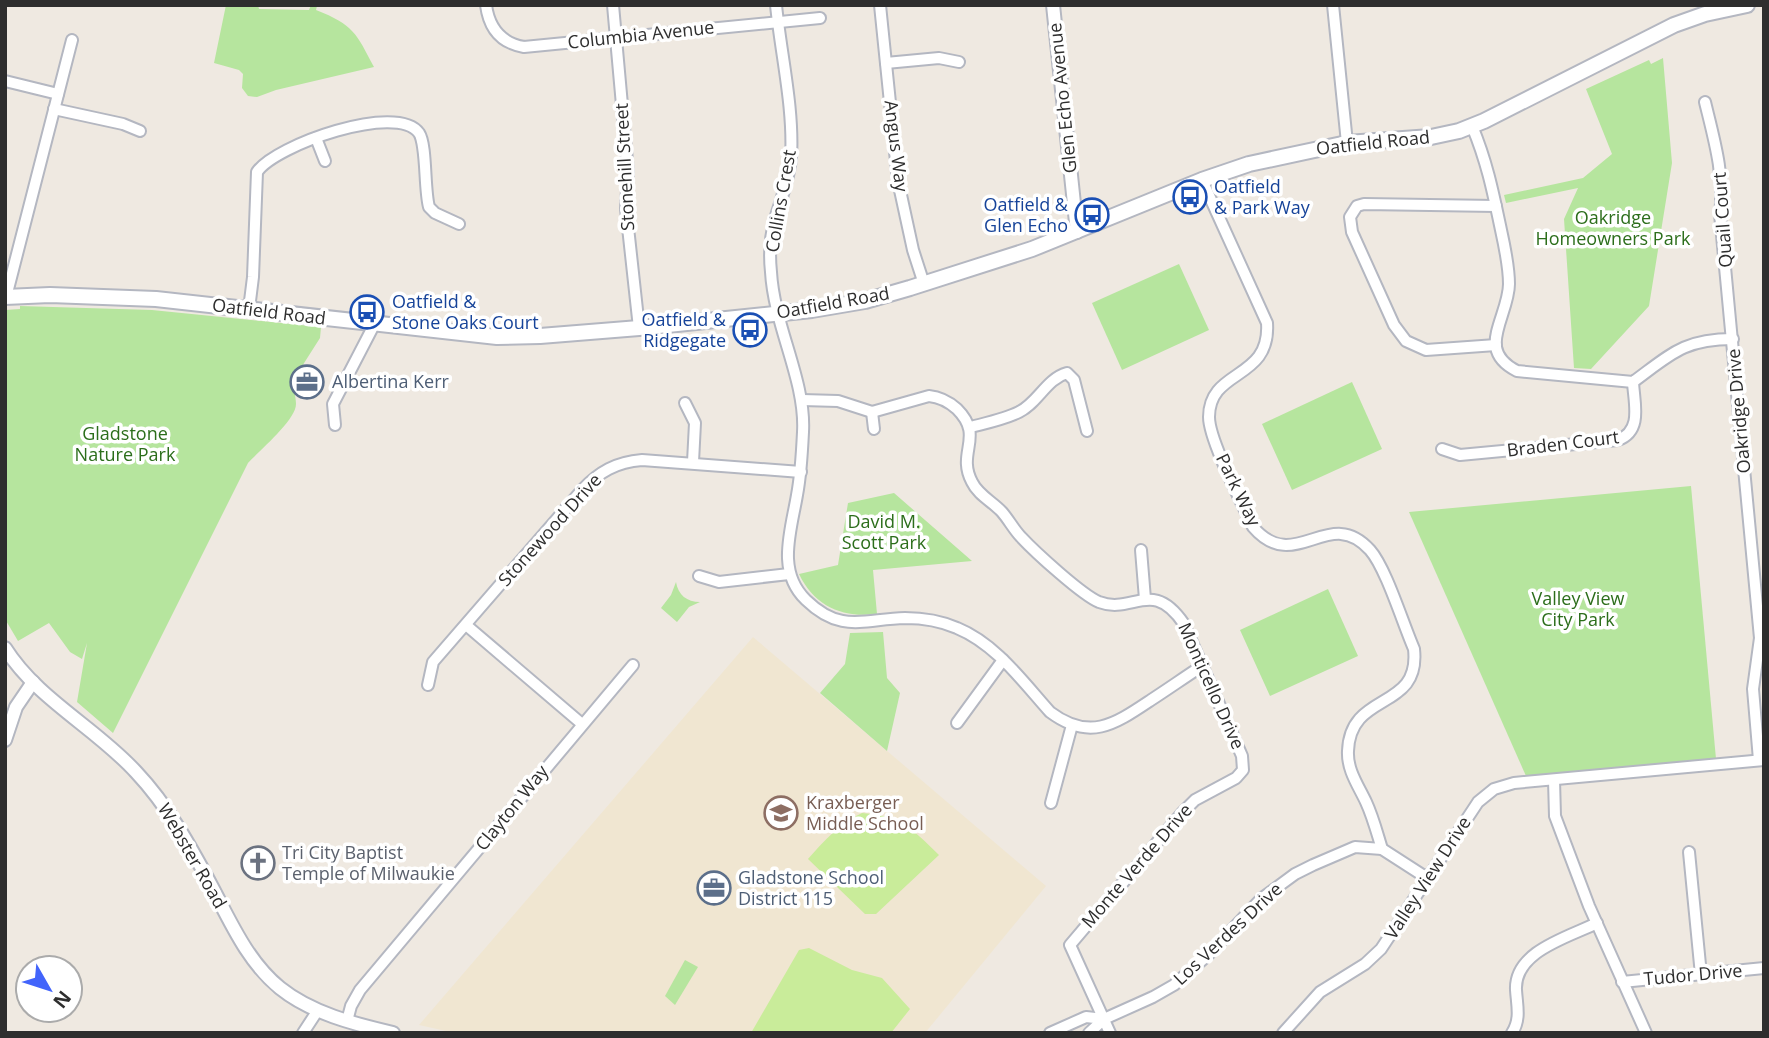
<svg xmlns="http://www.w3.org/2000/svg" width="1769" height="1038" viewBox="0 0 1769 1038" font-family="'Open Sans',sans-serif">
<style>
.education{fill:#f0e6d1}
.green{fill:#b6e59e}
.pitch{fill:#c9ec9a}
.lines{fill:none;stroke-linecap:round;stroke-linejoin:round}
.minor-casing{stroke:#b4b7c1;stroke-width:14}
.tertiary-casing{stroke:#b4b7c1;stroke-width:16}
.secondary-casing{stroke:#b4b7c1;stroke-width:18}
.minor{stroke:#fff;stroke-width:10}
.tertiary{stroke:#fff;stroke-width:12}
.secondary{stroke:#fff;stroke-width:14}
.labels{text-anchor:middle;stroke-width:7;stroke-linejoin:round;paint-order:stroke}
.street-label{font-size:18px;fill:#2e2e2e;stroke:#fff}
.transit-label{font-size:18px;fill:#164399;stroke:#fff;text-anchor:start}
.park-label{font-size:18px;fill:#2c6e1b;stroke:#fff}
.service-label{font-size:18px;fill:#4e5e75;stroke:#fff;text-anchor:start}
.education-label{font-size:18px;fill:#785e54;stroke:#fff;text-anchor:start}
.worship-label{font-size:18px;fill:#5b616d;stroke:#fff;text-anchor:start}
</style>
<rect width="100%" height="100%" fill="#efe9e1"/>
<path class="education" d="M753,637L1046,886L925,1033H455L419,1025Z"/>
<g class="green">
<path d="M226,5H258L259,9L309,10L311,5L317,6L316,10C354,25 356,33 374,67L276,90L257,97L248,96L242,88L243,74L239,70L214,63Z"/>
<path d="M1663,58L1672,163L1649,306L1591,369L1574,368L1564,219L1578,188L1506,203L1504,195L1583,178L1612,154L1586,89L1649,60L1651,64Z"/>
<path d="M1179,264L1209,330L1122,370L1092,303Z"/>
<path d="M20,306L152,310L321,327L320,338L292,382C293,389 296,396 296,404C296,420 260,450 248,463L113,733L77,702L87,643L82,659L70,652L49,623L18,641L5,619V310L20,309Z"/>
<path d="M1352,382L1382,449L1292,490L1262,424Z"/>
<path d="M1691,486L1716,759L1526,776L1409,512Z"/>
<path d="M894,493L972,561L873,570L877,614C843,618 815,607 799,574L838,565L848,503Z"/>
<path d="M676,582C678,595 687,602 700,602L689,607L677,622L661,608L671,595Z"/>
<path d="M1328,589L1358,656L1270,696L1240,630Z"/>
<path d="M883,632L887,678L900,693L887,751L820,693L845,664L850,633Z"/>
<path d="M685,960L698,967L675,1005L665,996Z"/>
</g>
<g class="pitch">
<path d="M862,813C902,816 911,828 939,855L876,914H865L808,859C825,840 839,824 862,813Z"/>
<path d="M809,948L852,970L882,978L910,1009L891,1033H751L799,950Z"/>
</g>
<g class="lines">
<defs>
<g id="minor">
<path d="M486,5C489,28 501,43 524,47L820,18"/>
<path d="M613,5L628,172L626,209L639,328"/>
<path d="M776,5C781,55 794,108 791,158C789,180 781,199 775,219C770,237 769,254 771,272C774,326 806,381 803,432C802,453 801,474 797,495C791,531 776,571 806,600C841,634 864,619 905,618C923,618 941,621 957,628C996,644 1023,682 1050,712C1090,742 1115,724 1151,700C1168,689 1185,677 1202,666"/>
<path d="M880,5L898,181L913,250L924,284"/>
<path d="M1333,5L1347,143"/>
<path d="M886,63L939,58L959,62"/>
<path d="M5,81L58,94"/>
<path d="M1705,102C1714,139 1725,176 1720,214L1760,638L1753,689L1759,760"/>
<path d="M54,109L123,124L140,131"/>
<path d="M1472,126C1487,162 1493,192 1501,230C1505,248 1509,266 1509,284C1509,305 1493,330 1496,347C1498,359 1507,366 1517,371L1633,382C1670,355 1683,339 1733,339"/>
<path d="M316,138L325,161"/>
<path d="M1202,180L1267,323C1271,381 1209,368 1209,417C1209,440 1242,503 1253,527C1295,576 1329,504 1370,550C1386,568 1403,624 1414,649C1421,712 1350,690 1348,751C1347,770 1358,785 1366,802C1373,817 1377,833 1382,849"/>
<path d="M6,297L72,40"/>
<path d="M249,309L253,277L257,172C275,145 397,102 419,133C427,145 424,189 429,207L435,213L459,224"/>
<path d="M1496,345L1426,350L1406,341L1394,325L1352,232L1350,217L1357,206L1364,204L1496,206"/>
<path d="M802,400L838,401L872,412L929,396C940,397 948,401 957,409C985,437 956,452 972,482C978,495 993,502 1002,512C1009,520 1014,530 1021,537C1035,552 1082,595 1099,602C1133,615 1152,577 1184,624L1242,756L1243,770L1236,778L1195,800L1182,813L1070,945L1110,1033"/>
<path d="M685,403L695,423L693,462"/>
<path d="M872,412L874,429"/>
<path d="M335,425L333,404L374,325"/>
<path d="M971,427C986,423 1005,419 1019,412C1038,403 1046,379 1067,373L1074,380L1087,431"/>
<path d="M1442,449L1460,455L1618,440C1643,431 1634,403 1633,382"/>
<path d="M1141,550L1145,599"/>
<path d="M699,576L719,582L789,574"/>
<path d="M466,625L582,724"/>
<path d="M428,685L433,662L582,490C599,472 616,462 642,460L801,472"/>
<path d="M957,723L1003,660"/>
<path d="M1554,780L1555,816L1589,906L1646,1033"/>
<path d="M1051,803L1072,725"/>
<path d="M1689,852L1701,975"/>
<path d="M1622,982L1764,968"/>
<path d="M347,1021L351,1006L360,990L633,665"/>
<path d="M303,1033L318,1010"/>
<path d="M1050,1033L1086,1017L1104,1019"/>
<path d="M1089,1033L1104,1019L1153,997L1174,985L1209,954L1261,899L1295,874L1313,865L1355,847L1382,849L1427,878"/>
<path d="M1283,1033L1320,992L1365,964L1381,949L1478,802L1494,789L1514,783L1764,760"/>
<path d="M1512,1033C1521,1019 1517,1006 1516,990C1514,951 1569,937 1597,923"/>
</g>
<g id="tertiary">
<path d="M1053,5L1077,232"/>
<path d="M5,648C37,699 96,728 136,772C168,806 190,846 212,887C231,923 248,962 280,988C311,1013 354,1024 393,1033"/>
<path d="M5,740L16,707L33,682"/>
</g>
<path id="secondary" d="M5,297L50,295L156,299L497,337L540,336L639,328L812,310L865,301L910,288L1032,249L1202,180L1249,164L1347,143L1431,137L1459,131L1484,121L1674,25L1705,14L1747,5"/>
</defs>
<use href="#minor" class="minor-casing"/>
<use href="#tertiary" class="tertiary-casing"/>
<use href="#secondary" class="secondary-casing"/>
<use href="#minor" class="minor"/>
<use href="#tertiary" class="tertiary"/>
<use href="#secondary" class="secondary"/>
</g>
<defs>
<symbol id="bus-ring" viewBox="-11 -11 22 22"><circle r="9.5" fill="#fff" stroke="#1a4fb4" stroke-width="1.5"/><path d="M-5-6H5V4H4V6H2V4H-2V6H-4V4H-5ZM-3.5-4V0h7V-4ZM-3.5 1.2v1.5H-2V1.2ZM2 1.2v1.5H3.5V1.2Z" fill="#1a4fb4"/></symbol>
<symbol id="office-ring" viewBox="-11 -11 22 22"><circle r="9.5" fill="#fff" stroke="#5c6f8a" stroke-width="1.5"/><path d="M-6-3h4V-5.5h4V-3h4V5H-6ZM-1-4.5V-3h2v-1.5ZM-6 0V1H6V0Z" fill="#5c6f8a"/></symbol>
<symbol id="school-ring" viewBox="-11 -11 22 22"><circle r="9.5" fill="#fff" stroke="#8d6e63" stroke-width="1.5"/><path d="M0-5L7-2L0 1L-7-2ZM-4 1L0 2.5L4 1V4Q0 6-4 4Z" fill="#8d6e63"/></symbol>
<symbol id="church-ring" viewBox="-11 -11 22 22"><circle r="9.5" fill="#fff" stroke="#6b7280" stroke-width="1.5"/><path d="M-1.2-6h2.4v3.5h3.3v2.4h-3.3V6h-2.4V-.1h-3.3v-2.4h3.3Z" fill="#6b7280"/></symbol>
</defs>
<g fill-rule="evenodd">
<use href="#bus-ring" x="1171" y="178" width="38" height="38"/>
<use href="#bus-ring" x="1073" y="196" width="38" height="38"/>
<use href="#bus-ring" x="348" y="293" width="38" height="38"/>
<use href="#bus-ring" x="731" y="311" width="38" height="38"/>
<use href="#office-ring" x="288" y="363" width="38" height="38"/>
<use href="#school-ring" x="762" y="794" width="38" height="38"/>
<use href="#church-ring" x="239" y="844" width="38" height="38"/>
<use href="#office-ring" x="695" y="869" width="38" height="38"/>
</g>
<g class="labels">
<g class="street-label">
<text transform="translate(641 35) rotate(-6)" y="6">Columbia Avenue</text>
<text transform="translate(1063 98) rotate(-96)" y="6">Glen Echo Avenue</text>
<text transform="translate(1373 143) rotate(-6)" y="6">Oatfield Road</text>
<text transform="translate(896 146) rotate(83)" y="6">Angus Way</text>
<text transform="translate(625 167) rotate(-93)" y="6">Stonehill Street</text>
<text transform="translate(781 201) rotate(-80)" y="6">Collins Crest</text>
<text transform="translate(1723 220) rotate(-94)" y="6">Quail Court</text>
<text transform="translate(833 303) rotate(-10)" y="6">Oatfield Road</text>
<text transform="translate(269 312) rotate(7)" y="6">Oatfield Road</text>
<text transform="translate(1739 411) rotate(-95)" y="6">Oakridge Drive</text>
<text transform="translate(1563 444) rotate(-7)" y="6">Braden Court</text>
<text transform="translate(1238 490) rotate(64)" y="6">Park Way</text>
<text transform="translate(550 530) rotate(-48)" y="6">Stonewood Drive</text>
<text transform="translate(1211 686) rotate(66)" y="6">Monticello Drive</text>
<text transform="translate(512 808) rotate(-51)" y="6">Clayton Way</text>
<text transform="translate(192 856) rotate(60)" y="6">Webster Road</text>
<text transform="translate(1137 866) rotate(-49)" y="6">Monte Verde Drive</text>
<text transform="translate(1428 878) rotate(-57)" y="6">Valley View Drive</text>
<text transform="translate(1228 934) rotate(-43)" y="6">Los Verdes Drive</text>
<text transform="translate(1693 975) rotate(-5)" y="6">Tudor Drive</text>
</g>
<g class="transit-label">
<text x="1214" y="193">Oatfield<tspan x="1214" dy="21">&amp; Park Way</tspan></text>
<text x="1068" y="211" text-anchor="end">Oatfield &amp;<tspan x="1068" dy="21">Glen Echo</tspan></text>
<text x="392" y="308">Oatfield &amp;<tspan x="392" dy="21">Stone Oaks Court</tspan></text>
<text x="726" y="326" text-anchor="end">Oatfield &amp;<tspan x="726" dy="21">Ridgegate</tspan></text>
</g>
<g class="park-label">
<text x="1613" y="224">Oakridge<tspan x="1613" dy="21">Homeowners Park</tspan></text>
<text x="125" y="440">Gladstone<tspan x="125" dy="21">Nature Park</tspan></text>
<text x="884" y="528">David M.<tspan x="884" dy="21">Scott Park</tspan></text>
<text x="1578" y="605">Valley View<tspan x="1578" dy="21">City Park</tspan></text>
</g>
<g class="service-label">
<text x="332" y="388">Albertina Kerr</text>
<text x="738" y="884">Gladstone School<tspan x="738" dy="21">District 115</tspan></text>
</g>
<g class="education-label">
<text x="806" y="809">Kraxberger<tspan x="806" dy="21">Middle School</tspan></text>
</g>
<g class="worship-label">
<text x="282" y="859">Tri City Baptist<tspan x="282" dy="21">Temple of Milwaukie</tspan></text>
</g>
</g>
<rect width="1769" height="1038" fill="none" stroke="#2e2e2e" stroke-width="14"/>
<g transform="translate(49 989) rotate(129)"><circle r="33" fill="#ffffff" stroke="#ababab" stroke-width="2"/>
<path d="M0-5L12 26L0 18L-12 26Z" fill="#4264fb"/>
<text y="-10" font-size="19" font-weight="bold" text-anchor="middle" fill="#2e2e2e">N</text>
</g>
</svg>
